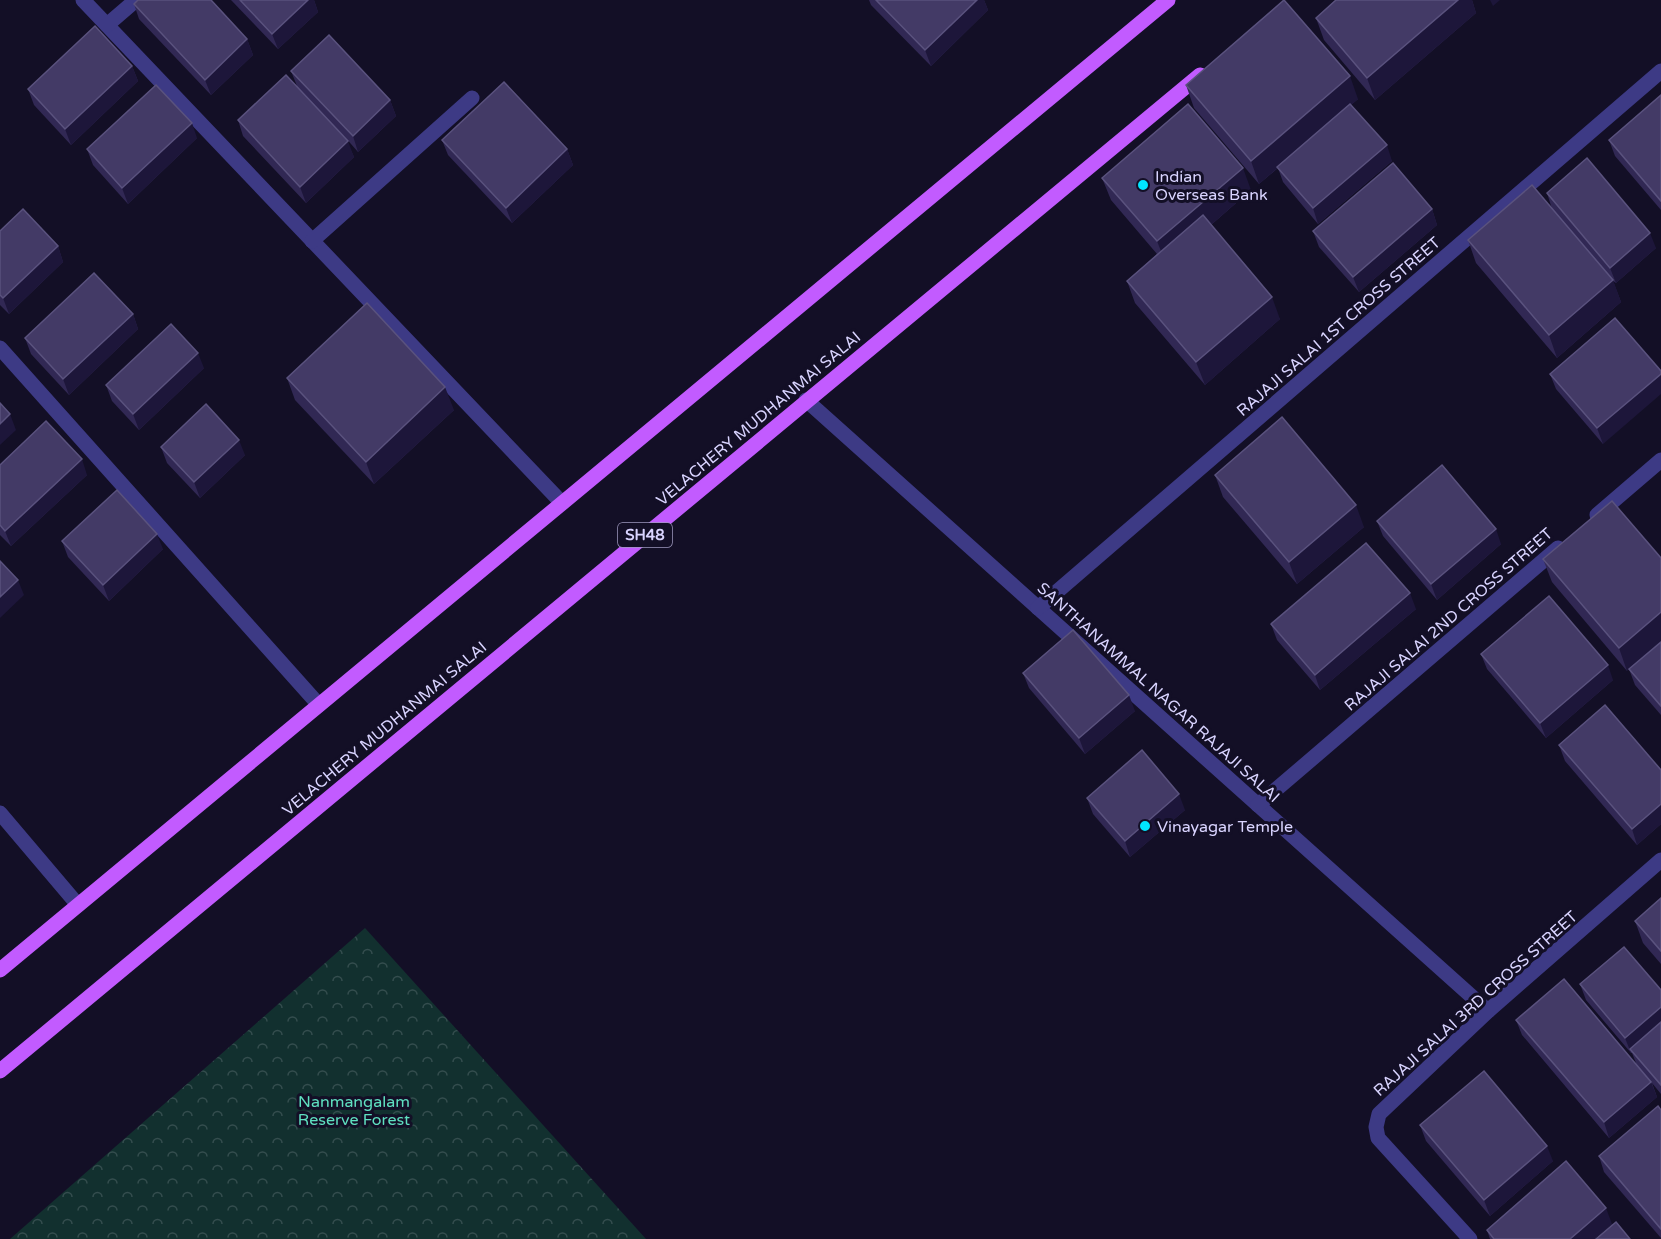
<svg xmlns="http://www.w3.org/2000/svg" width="1661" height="1239" viewBox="0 0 1661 1239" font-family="'Varela Round',sans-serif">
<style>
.forest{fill:url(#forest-crowns)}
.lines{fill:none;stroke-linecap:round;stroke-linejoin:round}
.minor{stroke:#3d3a85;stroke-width:15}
.major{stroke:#c25bff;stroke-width:15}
.wall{fill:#312854}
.shaded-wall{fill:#1d163a}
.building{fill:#433a66;stroke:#5a527e;stroke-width:1.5}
.poi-dot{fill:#00e5ff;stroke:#130f26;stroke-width:2}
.labels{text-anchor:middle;stroke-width:6;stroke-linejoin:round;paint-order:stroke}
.shield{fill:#130f26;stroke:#9e99be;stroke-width:1.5}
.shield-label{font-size:15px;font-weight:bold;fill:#d9d4ff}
.poi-label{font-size:16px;fill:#d9d4ff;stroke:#130f26;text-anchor:start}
.street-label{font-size:16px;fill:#d9d4ff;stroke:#130f26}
.park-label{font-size:16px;fill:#5fe0c0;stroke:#130f26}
</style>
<defs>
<pattern id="forest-crowns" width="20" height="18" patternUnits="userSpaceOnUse" patternTransform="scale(1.5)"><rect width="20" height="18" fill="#12302f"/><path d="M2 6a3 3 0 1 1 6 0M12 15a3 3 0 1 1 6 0" fill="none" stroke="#344d4e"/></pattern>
</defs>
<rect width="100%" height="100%" fill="#130f26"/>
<path class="forest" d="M365,928L646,1239H10Z"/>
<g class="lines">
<g class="minor">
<path d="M83,0L562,503"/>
<path d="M107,25L136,0"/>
<path d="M312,241L472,98"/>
<path d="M0,348L319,705"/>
<path d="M806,400L1488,1011"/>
<path d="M1597,515L1661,460"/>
<path d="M1038,608L1661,71"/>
<path d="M1258,805L1558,548"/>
<path d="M0,813L78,905"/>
<path d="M1470,1239L1378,1138L1376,1127L1379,1114L1488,1011L1661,860"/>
</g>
<g class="major">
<path d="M0,970L1168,0"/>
<path d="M0,1071L1200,75"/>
</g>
</g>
<g class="wall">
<path d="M231,0H314L318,12L278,49Z"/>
<path d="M869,0H984L988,10L931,66L871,5Z"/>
<path d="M1336,0H1472L1476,13L1375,100L1324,40L1316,18Z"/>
<path d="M134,4L247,39L253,55L211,95L139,19Z"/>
<path d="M132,66L138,81L71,145L34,105L28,89Z"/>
<path d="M291,71L390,100L396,116L358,152L344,136L354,157L306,203L243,136L238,120L297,86Z"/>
<path d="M1186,85L1358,99L1351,105L1392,161L1318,224L1283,182L1278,168L1259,184L1194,108Z"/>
<path d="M1661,95V210L1615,156L1609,140Z"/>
<path d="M197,138L128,204L93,165L87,149Z"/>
<path d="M442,140L567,149L573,165L512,223L448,155Z"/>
<path d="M1102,178L1251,190L1211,225L1280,319L1205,385L1135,303L1127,281L1157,254L1111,200Z"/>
<path d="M1547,193L1656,248L1616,283L1613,281L1621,302L1557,358L1476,263L1468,240L1552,209Z"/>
<path d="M1432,209L1437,225L1359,292L1319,247L1313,231Z"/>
<path d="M0,231L58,246L63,262L9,314L0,305Z"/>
<path d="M133,314L138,329L69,395L31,354L25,338Z"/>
<path d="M1615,318L1603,444L1556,389L1550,374Z"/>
<path d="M204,368L139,430L112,401L106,385Z"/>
<path d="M287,378L454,410L374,484L295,400Z"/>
<path d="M161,447L245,455L200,498L167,463Z"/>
<path d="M0,465L87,475L11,546L0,535Z"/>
<path d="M1215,475L1364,527L1297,584L1223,497Z"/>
<path d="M1612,501L1627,671L1552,582L1543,559Z"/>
<path d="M1377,521L1501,544L1437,600L1383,536Z"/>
<path d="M62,541L163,549L109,601L68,557Z"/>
<path d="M1416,609L1320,690L1277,640L1271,624Z"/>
<path d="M1661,642V715L1635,685L1629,669Z"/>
<path d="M1481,654L1613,680L1546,738L1487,669Z"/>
<path d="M1023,673L1135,711L1085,754L1029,688Z"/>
<path d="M1559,745L1661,770V824L1637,845L1565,761Z"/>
<path d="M1087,798L1185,810L1130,857L1093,814Z"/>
<path d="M1661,898V964L1643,943L1635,921Z"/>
<path d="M1580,984L1661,990V1094L1652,1083L1657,1097L1609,1138L1522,1035L1516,1020L1636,1063L1632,1053H1631L1586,1000Z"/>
<path d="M1661,1110V1238L1604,1172L1599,1156Z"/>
<path d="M1420,1125L1553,1161L1490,1216L1426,1141Z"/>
<path d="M1612,1224L1594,1239H1490L1487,1230Z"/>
</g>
<g class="shaded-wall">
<path d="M308,0H314L318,12L278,49L272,34Z"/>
<path d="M977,0H984L988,10L931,66L925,50Z"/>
<path d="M1458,0H1472L1476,13L1375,100L1367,78Z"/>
<path d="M1490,0H1500L1493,6Z"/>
<path d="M247,39L253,55L211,95L205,80Z"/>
<path d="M132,66L138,81L71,145L65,129Z"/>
<path d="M1350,76L1358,99L1259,184L1251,161Z"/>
<path d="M390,100L396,116L358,152L353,136Z"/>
<path d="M192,123L197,138L128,204L122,188Z"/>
<path d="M348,141L354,157L306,203L300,187Z"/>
<path d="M1387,145L1392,161L1318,224L1313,208Z"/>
<path d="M567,149L573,165L512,223L506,208Z"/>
<path d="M1243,168L1251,190L1166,264L1157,241Z"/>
<path d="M1432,209L1437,225L1359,292L1353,277Z"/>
<path d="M1650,233L1656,248L1616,283L1610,268Z"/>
<path d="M58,246L63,262L9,314L3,298Z"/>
<path d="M1613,280L1621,302L1557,358L1549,335Z"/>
<path d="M1272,297L1280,319L1205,385L1196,362Z"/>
<path d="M133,314L138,329L69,395L63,379Z"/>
<path d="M198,353L204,368L139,430L133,414Z"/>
<path d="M1661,374V394L1603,444L1597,428Z"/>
<path d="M445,387L454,410L374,484L366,462Z"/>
<path d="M10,414L16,430L0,445V424Z"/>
<path d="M239,440L245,455L200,498L194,482Z"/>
<path d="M82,459L87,475L11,546L5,531Z"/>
<path d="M1356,505L1364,527L1297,584L1289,562Z"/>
<path d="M1496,529L1501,544L1437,600L1431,584Z"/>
<path d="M157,534L163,549L109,601L103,585Z"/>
<path d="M18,580L24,595L0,618V597Z"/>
<path d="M1410,593L1416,609L1320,690L1315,675Z"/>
<path d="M1661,612V642L1627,671L1619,648Z"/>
<path d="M1608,665L1613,680L1546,738L1540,723Z"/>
<path d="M1129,695L1135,711L1085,754L1079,738Z"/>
<path d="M1179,794L1185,810L1130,857L1125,841Z"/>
<path d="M1661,804V824L1637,845L1632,829Z"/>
<path d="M1661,1007V1028L1630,1049L1631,1053L1625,1038Z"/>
<path d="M1651,1082L1657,1097L1609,1138L1604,1122Z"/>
<path d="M1547,1146L1553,1161L1490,1216L1484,1200Z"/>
<path d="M1606,1208L1612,1224L1594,1239H1570Z"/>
</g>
<g class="building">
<path d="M138,0H211L247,39L205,80L134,4Z"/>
<path d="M240,0H308L272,34Z"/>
<path d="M876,0H977L925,50Z"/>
<path d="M1284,0L1350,76L1251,161L1186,85Z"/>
<path d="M1336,0H1458L1367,78L1316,18Z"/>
<path d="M95,26L132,66L65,129L28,89Z"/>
<path d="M329,35L390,100L353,136L291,71Z"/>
<path d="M286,75L348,141L300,187L238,120Z"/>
<path d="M504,82L567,149L506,208L442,140Z"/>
<path d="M156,85L192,123L122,188L87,149Z"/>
<path d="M1661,95V201L1609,140Z"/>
<path d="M1188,104L1243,168L1157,241L1102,178Z"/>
<path d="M1350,104L1387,145L1313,208L1277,167Z"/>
<path d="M1587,158L1650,233L1610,268L1547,193Z"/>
<path d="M1393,163L1432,209L1353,277L1313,231Z"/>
<path d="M1532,185L1613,280L1549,335L1468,240Z"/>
<path d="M23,209L58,246L3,298L0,295V231Z"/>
<path d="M1203,215L1272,297L1196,362L1127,281Z"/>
<path d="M94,273L133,314L63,379L25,338Z"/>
<path d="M367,303L445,387L366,462L287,378Z"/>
<path d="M1615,318L1661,371V374L1597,428L1550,374Z"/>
<path d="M171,324L198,353L133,414L106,385Z"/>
<path d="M0,403L10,414L0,424Z"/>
<path d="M206,404L239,440L194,482L161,447Z"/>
<path d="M1282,417L1356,505L1289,562L1215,475Z"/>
<path d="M46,421L82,459L5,531L0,525V465Z"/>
<path d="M1442,465L1496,529L1431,584L1377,521Z"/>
<path d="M117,490L157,534L103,585L62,541Z"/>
<path d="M1612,501L1661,558V612L1619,648L1543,559Z"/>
<path d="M1366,543L1410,593L1315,675L1271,624Z"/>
<path d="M0,561L18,580L0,597Z"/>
<path d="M1549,596L1608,665L1540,723L1481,654Z"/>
<path d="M1073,630L1129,695L1079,738L1023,673Z"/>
<path d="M1661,642V706L1629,669Z"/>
<path d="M1605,705L1661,770V804L1632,829L1559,745Z"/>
<path d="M1142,750L1179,794L1125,841L1087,798Z"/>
<path d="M1661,898V951L1635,921Z"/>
<path d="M1624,947L1661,990V1007L1625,1038L1580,984Z"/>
<path d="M1564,979L1651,1082L1604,1122L1516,1020Z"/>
<path d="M1661,1022V1085L1630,1049Z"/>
<path d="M1484,1071L1547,1146L1484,1200L1420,1125Z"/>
<path d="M1658,1106L1661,1110V1229L1599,1156Z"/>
<path d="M1566,1161L1606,1208L1570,1239H1494L1487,1230Z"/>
<path d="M1616,1222L1630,1239H1596Z"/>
</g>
<g class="poi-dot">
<circle cx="1143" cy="185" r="6"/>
<circle cx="1145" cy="826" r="6"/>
</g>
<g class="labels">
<rect class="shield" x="618" y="523" width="54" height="24" rx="4.5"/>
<g class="shield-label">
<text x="645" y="540">SH48</text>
</g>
<g class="poi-label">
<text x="1155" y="182">Indian<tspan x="1155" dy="18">Overseas Bank</tspan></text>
<text x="1157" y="832">Vinayagar Temple</text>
</g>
<g class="street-label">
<text transform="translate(1338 326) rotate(-41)" y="6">RAJAJI SALAI 1ST CROSS STREET</text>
<text transform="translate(758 418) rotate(-40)" y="6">VELACHERY MUDHANMAI SALAI</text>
<text transform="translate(1448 619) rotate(-41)" y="6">RAJAJI SALAI 2ND CROSS STREET</text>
<text transform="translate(1159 692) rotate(42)" y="6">SANTHANAMMAL NAGAR RAJAJI SALAI</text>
<text transform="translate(384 728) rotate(-40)" y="6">VELACHERY MUDHANMAI SALAI</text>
<text transform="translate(1475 1003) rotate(-42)" y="6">RAJAJI SALAI 3RD CROSS STREET</text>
</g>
<g class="park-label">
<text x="354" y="1107">Nanmangalam<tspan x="354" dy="18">Reserve Forest</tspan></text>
</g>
</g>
</svg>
